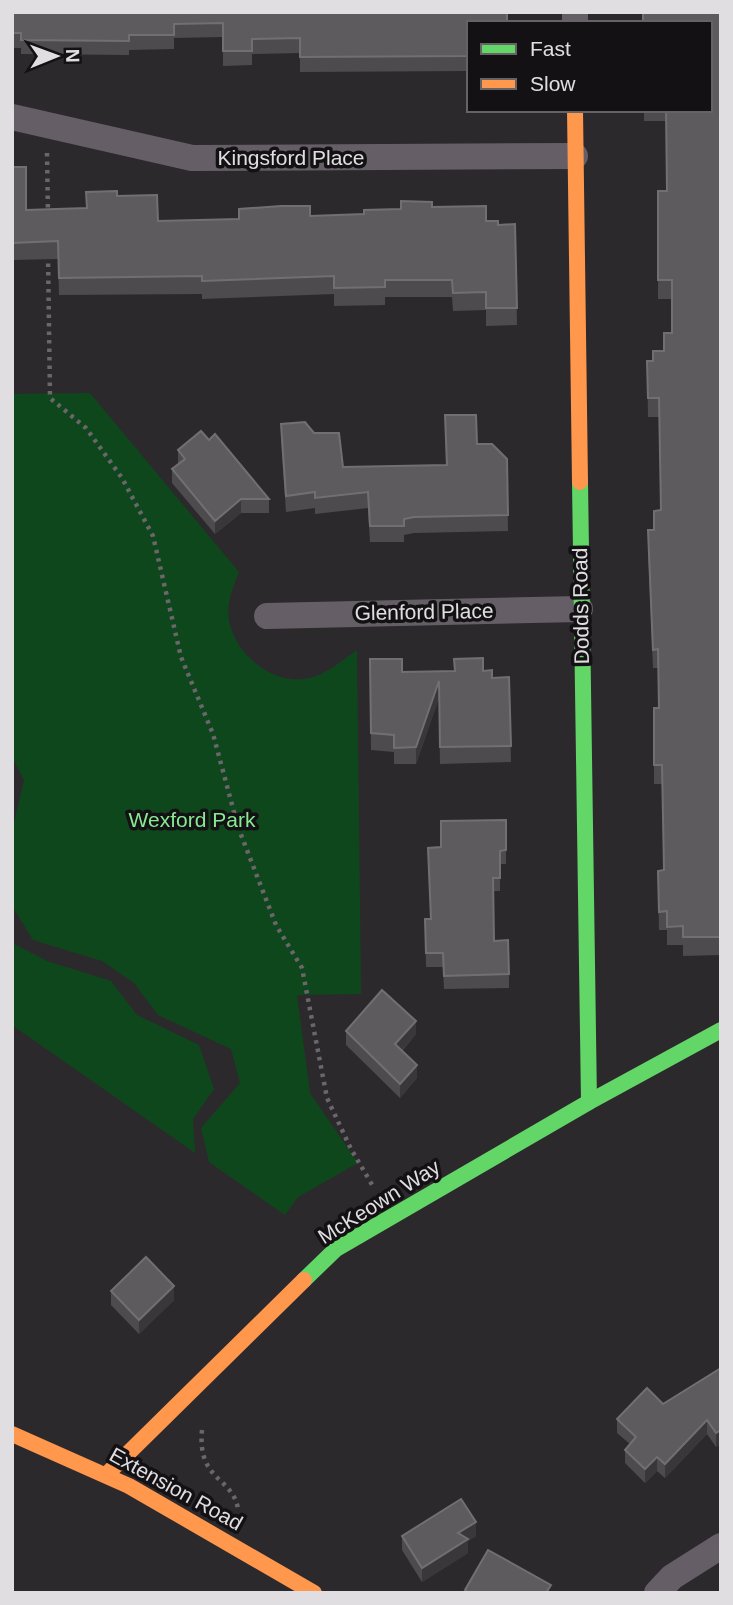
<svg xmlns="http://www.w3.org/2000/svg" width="733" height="1605" viewBox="0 0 733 1605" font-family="Helvetica,sans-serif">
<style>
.green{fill:#0f471d}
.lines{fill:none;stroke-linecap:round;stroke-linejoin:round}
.path{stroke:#6b656c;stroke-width:4.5;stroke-dasharray:3.5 5;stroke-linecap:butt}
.street{stroke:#655e67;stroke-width:26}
.fast{stroke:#63d668;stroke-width:16}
.slow{stroke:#ff974d;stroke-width:16}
.wall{fill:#4e4b4f}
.shaded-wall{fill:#3a373b}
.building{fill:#5e5b5f;stroke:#726f73;stroke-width:2}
.labels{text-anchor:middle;stroke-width:7;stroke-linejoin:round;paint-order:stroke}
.street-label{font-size:21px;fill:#e1dee2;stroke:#141114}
.park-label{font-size:21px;fill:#86ea92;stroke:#141114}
</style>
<rect width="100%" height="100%" fill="#2c292d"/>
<g class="green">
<path d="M90,393L239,572C232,589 225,607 230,625C239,658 275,686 310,678C325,675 344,659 357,650L361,994L297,995L310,1093L358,1163L298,1197L285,1215L209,1162L201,1128L240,1083L231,1049L158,1015L134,983L102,961L33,940L12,906V831L24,780L12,757V394Z"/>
<path d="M12,943L47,961L111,981L137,1015L199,1045L214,1089L193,1119L195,1153L12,1025Z"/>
</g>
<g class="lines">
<g class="path">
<path d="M47,153L48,215"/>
<path d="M48,255L50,398L86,428L122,478L153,536L181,657L213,734L238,827L276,925L302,968L327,1098L351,1149L374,1188"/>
<path d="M202,1430C197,1481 233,1477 238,1509"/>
</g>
<g class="street">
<path d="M575,12V23"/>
<path d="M12,117L192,158L575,156"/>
<path d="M267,616L580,609"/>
<path d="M657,1593L672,1577L721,1546"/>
</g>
<g class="fast">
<path d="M580,482L589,1102"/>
<path d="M304,1280L336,1249L589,1102L721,1030"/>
</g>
<g class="slow">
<path d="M575,110L580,482"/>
<path d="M12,1434L129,1486L314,1593"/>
<path d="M107,1474L304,1280"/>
</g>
</g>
<g class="wall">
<path d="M12,12L469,23V71L300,72V53L252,54V65L223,66V37L174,38V49L129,50V55L21,54V48H12Z"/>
<path d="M721,12V955L683,956V945H667V930H659L658,871L664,870L662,784H654V708H659L658,668H653L648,548V530H654L661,510L659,417H648L647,361H653L664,351L672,333V299H658V191H667L666,121H644V110H710Z"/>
<path d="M12,167L26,210L86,208V192L117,196L158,221L364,214L432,207L498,225L515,224L517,325L486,326V310L453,311L452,297H385V305L334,306V294L202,299V294L59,295L58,259L12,260Z"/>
<path d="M445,415L477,444L507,459L508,531L414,533L404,535V542H370L368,508L315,514V508L286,512L281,440V424L343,467L446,465Z"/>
<path d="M209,440L269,499V513H241L215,534L172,483V469L178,464V450Z"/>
<path d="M370,659L402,672L483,671L492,678L509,677L511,762L440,764L439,698L416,764H394V752L371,750Z"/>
<path d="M506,820V864H500V891H493L494,941L509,974V988L444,989L443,967H426L425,919H430L441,847Z"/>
<path d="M346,1031L416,1034L402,1051L417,1078L400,1098L346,1045Z"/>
<path d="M111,1291L174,1300L139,1334L111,1305Z"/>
<path d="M721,1368V1444L716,1447L707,1434L665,1478L657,1471L645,1483L625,1463V1450L630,1444L617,1433V1419L663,1404Z"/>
<path d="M402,1536H476L468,1541V1553L422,1582L402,1550Z"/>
</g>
<g class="shaded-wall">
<path d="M241,499V513L215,534V521Z"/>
<path d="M439,681V698L416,764V747Z"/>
<path d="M416,1021V1034L395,1058V1044Z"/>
<path d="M417,1065V1078L400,1098V1084Z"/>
<path d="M174,1286V1300L139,1334V1320Z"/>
<path d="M707,1420V1434L665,1478V1464Z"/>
<path d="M721,1430V1444L716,1447V1433Z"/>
<path d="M657,1457V1471L645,1483V1469Z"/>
<path d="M476,1522V1536L468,1541V1553L422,1582V1568L458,1533Z"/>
</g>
<g class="building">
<path d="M12,12H507V23H469V56L300,57V38L252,39V51H223V23L174,24V35H129V41L21,40V33H12Z"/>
<path d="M643,12H721V733H720L721,937H683V926L667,927V911L659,912L658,871L664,870L662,765H654V708H659L658,649L653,650L648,530H654V511L661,510L659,398H648L647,361H653V351H664V333H672V280H658V191H667L666,110H710V23H643Z"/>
<path d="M12,167H26V210L87,208L86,192L117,191V196L157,195L158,221L239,219V209L281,206H310V216L364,214V210L401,209V201L432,202V207L486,206V221H498V225L515,224L517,308H486V292L453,293L452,280H385V287L334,288V276L202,281V276L59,278L58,241L12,243Z"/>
<path d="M445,415H476L477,444H492L507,459L508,515L414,517L404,519V526H370L368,492L315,498V492L286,496L281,424L305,422L314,433H339L343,467L447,465Z"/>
<path d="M201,431L209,440L215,434L269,499H241L215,521L172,469L185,459L178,450Z"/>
<path d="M483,658V671L492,670V678L509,677L511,746L440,747L439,681L416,747L394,748V735L371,733L370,659H402V672L455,671L454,659Z"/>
<path d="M506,820V850L500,851V878H493L494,941L508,940L509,974L444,976L443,953H426L425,919H431L428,848L441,847V821Z"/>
<path d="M382,990L416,1021L395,1044L417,1065L400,1084L346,1031Z"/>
<path d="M146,1257L174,1286L139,1320L111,1291Z"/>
<path d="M721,1368V1430L716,1433L707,1420L665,1464L657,1457L645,1469L625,1450L636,1437L617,1419L647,1388L663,1404Z"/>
<path d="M461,1499L476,1522L458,1533L468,1539L422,1568L402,1536Z"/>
<path d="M488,1550L551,1585L546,1593H470L465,1590Z"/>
</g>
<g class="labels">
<g class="street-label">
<text x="291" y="165">Kingsford Place</text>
<text transform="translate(581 606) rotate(-91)" y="7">Dodds Road</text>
<text transform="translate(424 612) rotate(-1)" y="7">Glenford Place</text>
<text transform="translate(379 1202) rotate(-32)" y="7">McKeown Way</text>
<text transform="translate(176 1489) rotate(29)" y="7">Extension Road</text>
</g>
<g class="park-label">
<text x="192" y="827">Wexford Park</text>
</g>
</g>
<rect width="733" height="1605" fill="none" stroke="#e1dee2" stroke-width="28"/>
<rect x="467" y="21" width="245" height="91" fill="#141114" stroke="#666366" stroke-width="2"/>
<rect x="481" y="44" width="35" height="10" fill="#63d668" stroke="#666366" stroke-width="2"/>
<text x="530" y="56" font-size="21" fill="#e1dee2">Fast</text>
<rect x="481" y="79" width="35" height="10" fill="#ff974d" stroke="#666366" stroke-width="2"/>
<text x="530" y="91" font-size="21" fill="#e1dee2">Slow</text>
<g transform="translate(56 56) rotate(89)" stroke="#141114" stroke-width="5" paint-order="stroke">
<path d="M0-5L12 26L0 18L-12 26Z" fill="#e1dee2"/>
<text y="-10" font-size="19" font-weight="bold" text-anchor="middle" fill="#e1dee2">N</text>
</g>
</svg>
